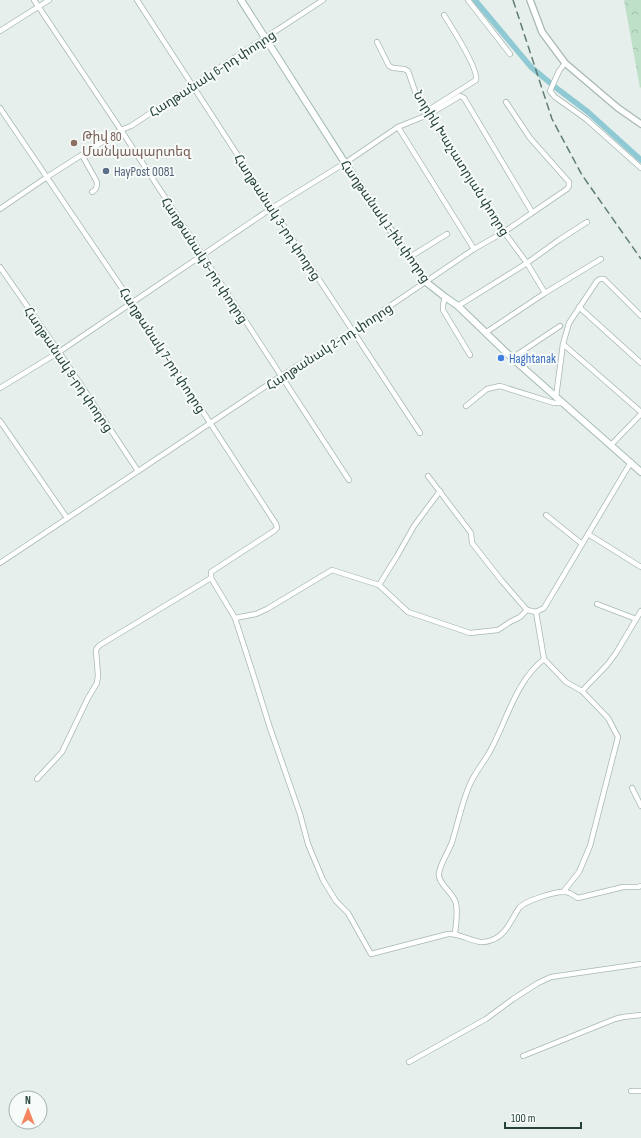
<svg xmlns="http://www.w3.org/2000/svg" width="641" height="1138" viewBox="0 0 641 1138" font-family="'Sofia Sans Condensed','Noto Sans Armenian',sans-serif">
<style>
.park{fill:url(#park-crowns)}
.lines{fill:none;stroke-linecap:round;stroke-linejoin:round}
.canal{stroke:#8ec9d4;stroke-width:5.5}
.minor-casing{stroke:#a8b8b2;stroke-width:6}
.tertiary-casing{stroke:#a8b8b2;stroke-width:8}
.secondary-casing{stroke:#a4bbb3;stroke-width:8}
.minor{stroke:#fff;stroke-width:4.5}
.tertiary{stroke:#fff;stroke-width:5.5}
.secondary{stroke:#fff;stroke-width:6}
.rail{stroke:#5f7d75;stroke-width:1.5;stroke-dasharray:8 4;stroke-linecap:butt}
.education-dot{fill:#8d6e63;stroke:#f7fbf9;stroke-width:1.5}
.service-dot{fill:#5c6f8a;stroke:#f7fbf9;stroke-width:1.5}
.shop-dot{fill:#3f7fe0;stroke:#f7fbf9;stroke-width:1.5}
.labels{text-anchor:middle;stroke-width:4;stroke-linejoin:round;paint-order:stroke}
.street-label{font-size:13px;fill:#24423a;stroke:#f7fbf9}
.education-label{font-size:13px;fill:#785e54;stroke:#f7fbf9;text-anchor:start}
.service-label{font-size:13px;fill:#4e5e75;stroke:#f7fbf9;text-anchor:start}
.shop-label{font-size:13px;fill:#366cbe;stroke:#f7fbf9;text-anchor:start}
</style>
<defs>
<pattern id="park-crowns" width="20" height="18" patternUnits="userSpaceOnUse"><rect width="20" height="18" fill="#bfe0c8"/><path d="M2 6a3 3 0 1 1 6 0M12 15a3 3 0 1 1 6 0" fill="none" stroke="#a4c1ad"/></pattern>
</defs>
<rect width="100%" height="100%" fill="#e6efeb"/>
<path class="park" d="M624,0H641V87L640,88Z"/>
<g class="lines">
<path class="canal" d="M475,0L531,67L559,90L588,112L641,160"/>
<defs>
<g id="minor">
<path d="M34,0L121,130L349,480"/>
<path d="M137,0L272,208L420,433"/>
<path d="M468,0L510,54"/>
<path d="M0,31L49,0"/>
<path d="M377,42L389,66L393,68L404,69L408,71L416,94L504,232L527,263L545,293"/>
<path d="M565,63L559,71L550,91L555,97L586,119L641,168"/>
<path d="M0,108L132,303L276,524L277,528L274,531L211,572V578L235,618L255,680L270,728L300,814L308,844L323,880L336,901L348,913L371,954L448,934C464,933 476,947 492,940C506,935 511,920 519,908C525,901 555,891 565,892C570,892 574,896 578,898L623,887H638L641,886"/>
<path d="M427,111L476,80C479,70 451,26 444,15"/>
<path d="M398,127L474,249"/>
<path d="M82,155L97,182C97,188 96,190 92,192"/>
<path d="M0,209L47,177L121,130L131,126L193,85L323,0"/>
<path d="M410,257L447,234"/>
<path d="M0,267L59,352L138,471"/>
<path d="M445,297L443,305V310L470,355"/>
<path d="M458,306L527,263L559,240L587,222"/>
<path d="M579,307L641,363"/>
<path d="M485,333L545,293L601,259"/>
<path d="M563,344L641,412"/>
<path d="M512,358L560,326"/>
<path d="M0,388L59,352L272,208L345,163L398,127L430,114L460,96L464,98L532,212"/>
<path d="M556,397L563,344L569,323L597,281L600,279H604L641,316"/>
<path d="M466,406L487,389L500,386L554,403H563"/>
<path d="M0,421L67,518"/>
<path d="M611,445L641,414"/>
<path d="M428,476L471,533L472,543L501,580L527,610L536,612L544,608L631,462"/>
<path d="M546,515L582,544"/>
<path d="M588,534L641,567"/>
<path d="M0,563L281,376L353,331L474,249L504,232L567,189L569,186V182L530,138L506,102"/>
<path d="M379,585L397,556L414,526L440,491"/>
<path d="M597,604L636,619"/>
<path d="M536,612L544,659L566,682L582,691L608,718L618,737L590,846L579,872L563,892"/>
<path d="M235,618L256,614L267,609L332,570L379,585L408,612L470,633L498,630L510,622L520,617L527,610"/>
<path d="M582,691L607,665L616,653L641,611"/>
<path d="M37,779L62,752L88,698L97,683L98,675L96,651L97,648L100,645L211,578"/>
<path d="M632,788L641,806"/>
<path d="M455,934C456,924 458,913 456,903C453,892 437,883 439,873C440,864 449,851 452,842C458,823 462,802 470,784C475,773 483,763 489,753C507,721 515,682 544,659"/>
<path d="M523,1056L615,1019L623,1017L641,1015"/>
<path d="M409,1062L486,1019L513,999L538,983L551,977L641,964"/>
<path d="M631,1091H641"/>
</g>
<path id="tertiary" d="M530,0L542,32L565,63L618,108L641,124"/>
<path id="secondary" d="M241,0L345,163L426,282L445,297L458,306L512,358L641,472"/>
</defs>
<use href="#minor" class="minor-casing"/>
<use href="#tertiary" class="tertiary-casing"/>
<use href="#secondary" class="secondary-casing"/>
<use href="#minor" class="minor"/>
<use href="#tertiary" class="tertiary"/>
<use href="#secondary" class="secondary"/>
<path class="rail" d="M513,0L552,119L582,175L641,259"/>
</g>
<circle class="education-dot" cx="74" cy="143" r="4"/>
<circle class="service-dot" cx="106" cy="171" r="4"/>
<circle class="shop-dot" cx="501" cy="358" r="4"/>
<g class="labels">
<g class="street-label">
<text transform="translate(212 73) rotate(-33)" y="5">Հաղթանակ 6-րդ փողոց</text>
<text transform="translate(462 163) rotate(58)" y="5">Նորիկ Խաչատրյան փողոց</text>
<text transform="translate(278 217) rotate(57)" y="5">Հաղթանակ 3-րդ փողոց</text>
<text transform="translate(386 221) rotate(55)" y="5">Հաղթանակ 1-ին փողոց</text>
<text transform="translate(205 260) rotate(57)" y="5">Հաղթանակ 5-րդ փողոց</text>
<text transform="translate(329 346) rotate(-33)" y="5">Հաղթանակ 2-րդ փողոց</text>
<text transform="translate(163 350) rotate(57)" y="5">Հաղթանակ 7-րդ փողոց</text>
<text transform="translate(69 369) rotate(56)" y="5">Հաղթանակ 9-րդ փողոց</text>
</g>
<g class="education-label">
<text x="82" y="141">Թիվ 80<tspan x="82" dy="15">Մանկապարտեզ</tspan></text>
</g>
<g class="service-label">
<text x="114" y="176">HayPost 0081</text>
</g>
<g class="shop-label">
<text x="509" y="363">Haghtanak</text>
</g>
</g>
<g transform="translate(28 1110)"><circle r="19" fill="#f7fbf9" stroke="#a3b1ad"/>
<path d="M0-3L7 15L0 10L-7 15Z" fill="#f4845f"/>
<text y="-6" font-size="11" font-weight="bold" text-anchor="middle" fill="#24423a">N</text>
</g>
<path d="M505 1122v6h76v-6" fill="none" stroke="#24423a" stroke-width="2"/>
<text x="511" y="1122" font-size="12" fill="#24423a" stroke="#f7fbf9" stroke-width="3" paint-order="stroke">100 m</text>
</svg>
